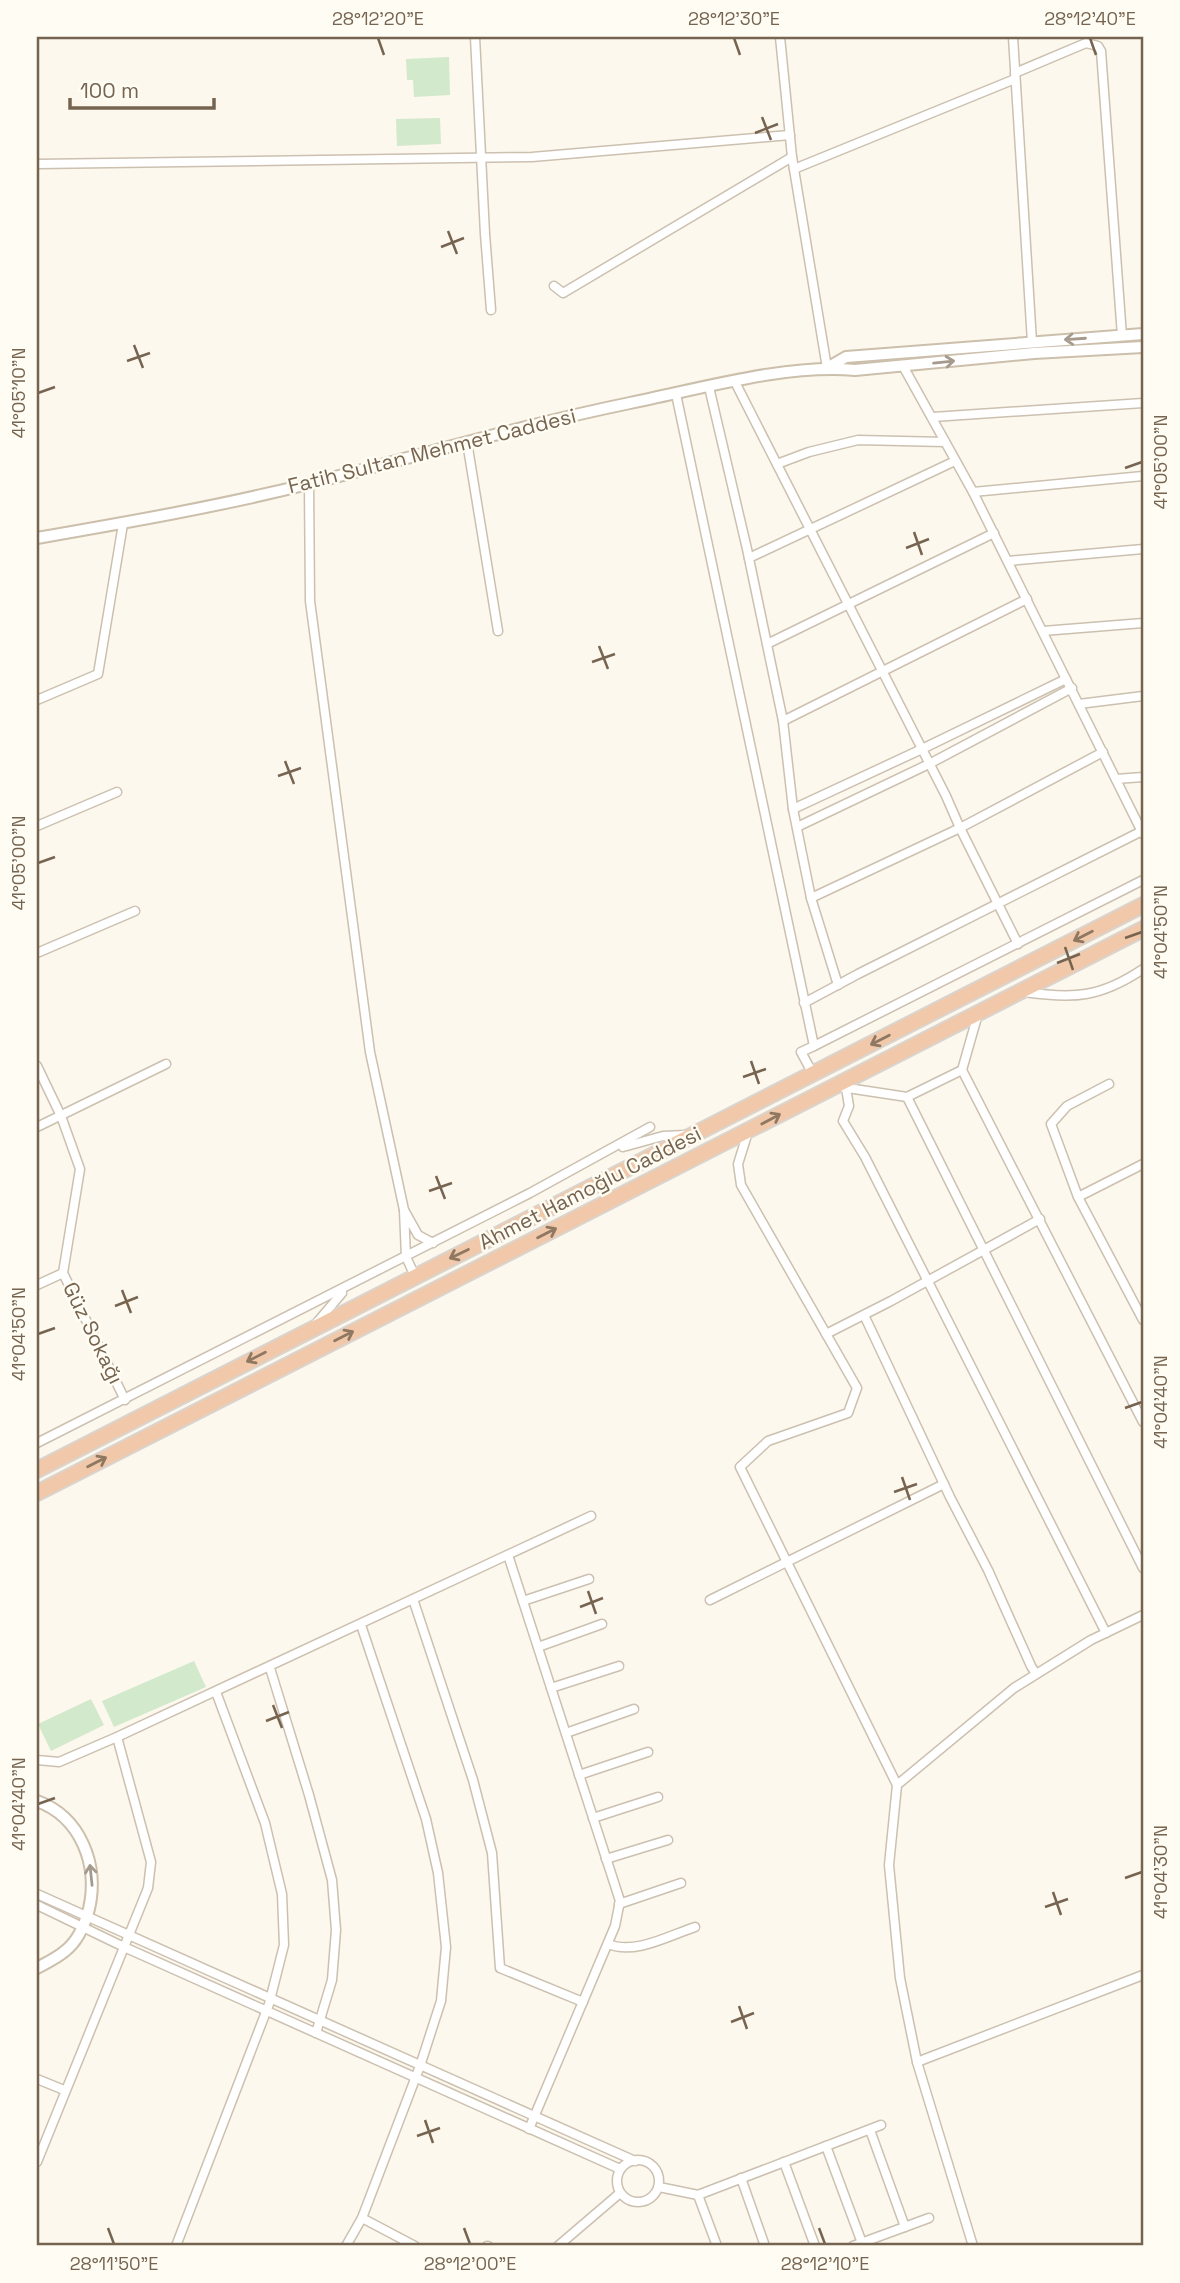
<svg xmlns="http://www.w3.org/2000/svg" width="1180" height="2283" viewBox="0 0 1180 2283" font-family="'Space Grotesk',sans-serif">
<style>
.green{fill:#d2e9cb}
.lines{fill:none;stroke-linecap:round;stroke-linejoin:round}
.street-casing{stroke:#ccc0b0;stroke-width:11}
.secondary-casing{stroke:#ccbfab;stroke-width:14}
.highway-casing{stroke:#d9d4ce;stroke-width:18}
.street{stroke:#fff;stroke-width:8}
.secondary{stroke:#fff;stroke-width:10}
.highway{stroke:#f1c8a9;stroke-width:14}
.oneway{stroke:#a69a8d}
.oneway2{stroke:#8f7862}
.ticks{fill:none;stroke:#766450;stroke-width:2.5}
.labels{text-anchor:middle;stroke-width:5;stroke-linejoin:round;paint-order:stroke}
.street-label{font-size:21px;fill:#766450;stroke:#fefcf3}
.neatline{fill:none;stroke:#766450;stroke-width:2.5}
.ticks-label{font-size:18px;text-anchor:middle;fill:#766450}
</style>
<rect width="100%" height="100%" fill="#fcf8ed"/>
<g class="green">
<path d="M449,57L450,95L414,97L413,80H407L406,59Z"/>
<path d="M440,118L441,144L397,146L396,119Z"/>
<path d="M194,1661L206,1687L114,1727L102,1701Z"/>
<path d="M91,1699L104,1725L51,1751L38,1724Z"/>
</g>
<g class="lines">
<defs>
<g id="street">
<path d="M475,37L485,234L491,310"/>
<path d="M780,37L792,157L827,368"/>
<path d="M1013,37L1032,342"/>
<path d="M1015,73L1086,43L1098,46L1101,51L1122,336"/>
<path d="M37,164L532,157L790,135"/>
<path d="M794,169L1015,79"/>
<path d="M554,286L563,293L792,157"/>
<path d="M903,366L973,492L1143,834"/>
<path d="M735,382L946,796L960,828L1018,944"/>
<path d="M709,387L747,549L783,721L793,809L811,898L838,985"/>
<path d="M676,394L814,1046L801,1052L813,1074"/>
<path d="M933,417L1143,403"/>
<path d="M467,442L498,631"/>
<path d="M777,464L809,452L858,440L945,442"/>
<path d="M309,484L310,601L370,1052L404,1210"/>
<path d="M973,492L1143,476"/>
<path d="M749,558L955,461"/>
<path d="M1008,561L1143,549"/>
<path d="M1043,631L1143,623"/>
<path d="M767,644L994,533"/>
<path d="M37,700L98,674L123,524"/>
<path d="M1079,704L1143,696"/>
<path d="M783,721L1027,599"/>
<path d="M1116,779L1143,777"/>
<path d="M793,809L922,749L1066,679"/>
<path d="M37,826L117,792"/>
<path d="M797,827L929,764L1072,688"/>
<path d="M811,898L960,828L1103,752"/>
<path d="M37,953L135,911"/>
<path d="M1024,992C1073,999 1100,998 1143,969"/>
<path d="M804,1003L858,974L1142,831"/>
<path d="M814,1046L1143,880"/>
<path d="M37,1066L61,1116L80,1169L63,1273L125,1400"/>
<path d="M962,1070L1143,1422"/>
<path d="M1109,1084L1067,1106L1051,1124L1078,1197L1143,1320"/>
<path d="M841,1087L907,1097L962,1070L978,1014"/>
<path d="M846,1088L849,1106L843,1121L865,1157L1106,1633"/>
<path d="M907,1097L1143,1568"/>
<path d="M37,1127L166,1064"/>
<path d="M748,1132L738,1164L741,1185L857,1388L848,1413L768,1441L740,1467L897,1785L889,1865L900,1978L917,2062L973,2246"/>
<path d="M623,1147L663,1136L685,1135"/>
<path d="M1078,1197L1143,1164"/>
<path d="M415,1276L406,1257L404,1210L418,1235L433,1243"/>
<path d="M37,1285L63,1273"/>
<path d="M864,1315L950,1497L988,1570L1031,1666L1036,1674"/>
<path d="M314,1326L342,1293"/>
<path d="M826,1334L891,1301L1040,1219"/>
<path d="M37,1443L530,1193L650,1127"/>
<path d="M508,1555L620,1901L615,1926L529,2129"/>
<path d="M413,1599L473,1780L492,1853L500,1968L583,2002"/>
<path d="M710,1600L944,1484"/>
<path d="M523,1601L589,1579"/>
<path d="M538,1647L602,1624"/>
<path d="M270,1668L309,1795L332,1880L336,1930L332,1980L316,2033"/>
<path d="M551,1688L619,1666"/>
<path d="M566,1733L634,1709"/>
<path d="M37,1760L59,1762L117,1737L591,1516"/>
<path d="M579,1775L648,1752"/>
<path d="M897,1785L1014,1688L1091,1640L1143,1615"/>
<path d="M593,1818L658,1797"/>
<path d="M606,1859L668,1840"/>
<path d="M37,1894L635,2161"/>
<path d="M619,1904L681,1883"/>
<path d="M37,1905L124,1947L620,2169"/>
<path d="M608,1944C635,1955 668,1936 695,1927"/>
<path d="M917,2062L1143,1975"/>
<path d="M37,2079L64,2090"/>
<path d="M870,2130L905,2227"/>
<path d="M826,2146L862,2243"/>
<circle cx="638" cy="2181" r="21"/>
<path d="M37,2162L148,1888L151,1862L117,1737"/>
<path d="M784,2162L815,2246"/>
<path d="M741,2178L765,2246"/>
<path d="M659,2187L698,2195L881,2125"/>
<path d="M698,2195L717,2246"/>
<path d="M362,2218L415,2246"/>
<path d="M176,2246L269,2004L284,1945L282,1894L265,1823L216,1692"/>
<path d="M346,2246L362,2218L420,2066L441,2001L446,1947L438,1873L426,1819L361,1625"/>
<path d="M487,2246H488"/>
<path d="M558,2246L620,2193"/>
<path d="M853,2246L929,2218"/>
</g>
<g id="secondary">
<path d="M827,368L846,357L1143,334"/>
<path d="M37,538C129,522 221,506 312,483C418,456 523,425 630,403C700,389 784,364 855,370L1034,353L1143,347"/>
<path d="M37,1801C81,1817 99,1865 89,1909C85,1924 78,1941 65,1951C57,1958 46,1963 37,1968"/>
</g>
<g id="highway">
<path d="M37,1470L1143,905"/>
<path d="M37,1493L1143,929"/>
</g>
</defs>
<use href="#street" class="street-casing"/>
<use href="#secondary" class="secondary-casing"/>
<use href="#highway" class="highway-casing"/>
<use href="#street" class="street"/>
<use href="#secondary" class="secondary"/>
<use href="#highway" class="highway"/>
</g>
<defs><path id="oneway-shaft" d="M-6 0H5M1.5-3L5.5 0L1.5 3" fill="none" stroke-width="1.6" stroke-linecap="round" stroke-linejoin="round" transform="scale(1.75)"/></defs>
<g class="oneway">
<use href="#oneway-shaft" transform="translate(1075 339) rotate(176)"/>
<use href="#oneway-shaft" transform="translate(944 362) rotate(-6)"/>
<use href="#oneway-shaft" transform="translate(91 1875) rotate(-96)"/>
</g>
<g class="oneway2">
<use href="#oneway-shaft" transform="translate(1083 936) rotate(153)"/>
<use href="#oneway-shaft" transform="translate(880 1040) rotate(153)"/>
<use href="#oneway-shaft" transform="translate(771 1119) rotate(-28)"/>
<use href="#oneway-shaft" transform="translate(547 1233) rotate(-27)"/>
<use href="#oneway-shaft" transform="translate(459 1254) rotate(154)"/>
<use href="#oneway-shaft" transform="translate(344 1336) rotate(-27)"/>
<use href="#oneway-shaft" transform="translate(256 1357) rotate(153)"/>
<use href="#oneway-shaft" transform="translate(97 1462) rotate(-27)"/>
</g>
<path class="ticks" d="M378,38L384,55M734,38L740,55M1090,38L1096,55M762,117L771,140M755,133L778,124M448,231L457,254M441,247L464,238M134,345L143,368M127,361L150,353M38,393L55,387M1125,468L1142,462M914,532L922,555M906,548L929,539M599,646L608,669M592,662L615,654M285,761L294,784M278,776L301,768M38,863L55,857M1125,938L1142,932M1065,947L1073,970M1057,963L1080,954M751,1061L759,1084M743,1077L766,1069M436,1176L445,1199M429,1191L452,1183M122,1290L131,1313M115,1306L138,1297M38,1334L55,1328M1125,1408L1142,1402M902,1477L910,1500M894,1492L917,1484M588,1591L596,1614M580,1607L603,1598M273,1705L282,1728M266,1721L289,1712M38,1804L55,1798M1125,1878L1142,1872M1053,1892L1061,1915M1045,1907L1068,1899M739,2006L747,2029M731,2022L754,2013M425,2120L433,2143M417,2136L440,2128M108,2228L114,2244M464,2228L470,2244M819,2228L825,2244"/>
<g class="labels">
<g class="street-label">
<text transform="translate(432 451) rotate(-14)" y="7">Fatih Sultan Mehmet Caddesi</text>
<text transform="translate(590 1188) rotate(-27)" y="7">Ahmet Hamoğlu Caddesi</text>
<text transform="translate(93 1333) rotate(64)" y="7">Güz Sokağı</text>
</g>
</g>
<rect width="1180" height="2283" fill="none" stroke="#fefcf3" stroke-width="77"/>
<path d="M70 98v10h144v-10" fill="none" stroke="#766450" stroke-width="3.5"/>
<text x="80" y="98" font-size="21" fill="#766450" stroke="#fefcf3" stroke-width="5" paint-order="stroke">100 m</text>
<rect x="38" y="38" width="1104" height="2206" class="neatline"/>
<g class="ticks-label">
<text x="378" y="25">28°12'20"E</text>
<text x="734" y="25">28°12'30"E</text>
<text x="1090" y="25">28°12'40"E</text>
<text transform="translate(19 393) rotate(-90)" y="6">41°05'10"N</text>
<text transform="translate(1161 462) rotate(-90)" y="6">41°05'00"N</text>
<text transform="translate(19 863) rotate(-90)" y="6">41°05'00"N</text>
<text transform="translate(1161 932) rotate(-90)" y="6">41°04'50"N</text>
<text transform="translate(19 1334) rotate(-90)" y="6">41°04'50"N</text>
<text transform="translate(1161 1402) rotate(-90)" y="6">41°04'40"N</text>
<text transform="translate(19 1804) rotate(-90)" y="6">41°04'40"N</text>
<text transform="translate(1161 1872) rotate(-90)" y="6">41°04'30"N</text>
<text x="114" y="2270">28°11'50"E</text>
<text x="470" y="2270">28°12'00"E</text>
<text x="825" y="2270">28°12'10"E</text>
</g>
</svg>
